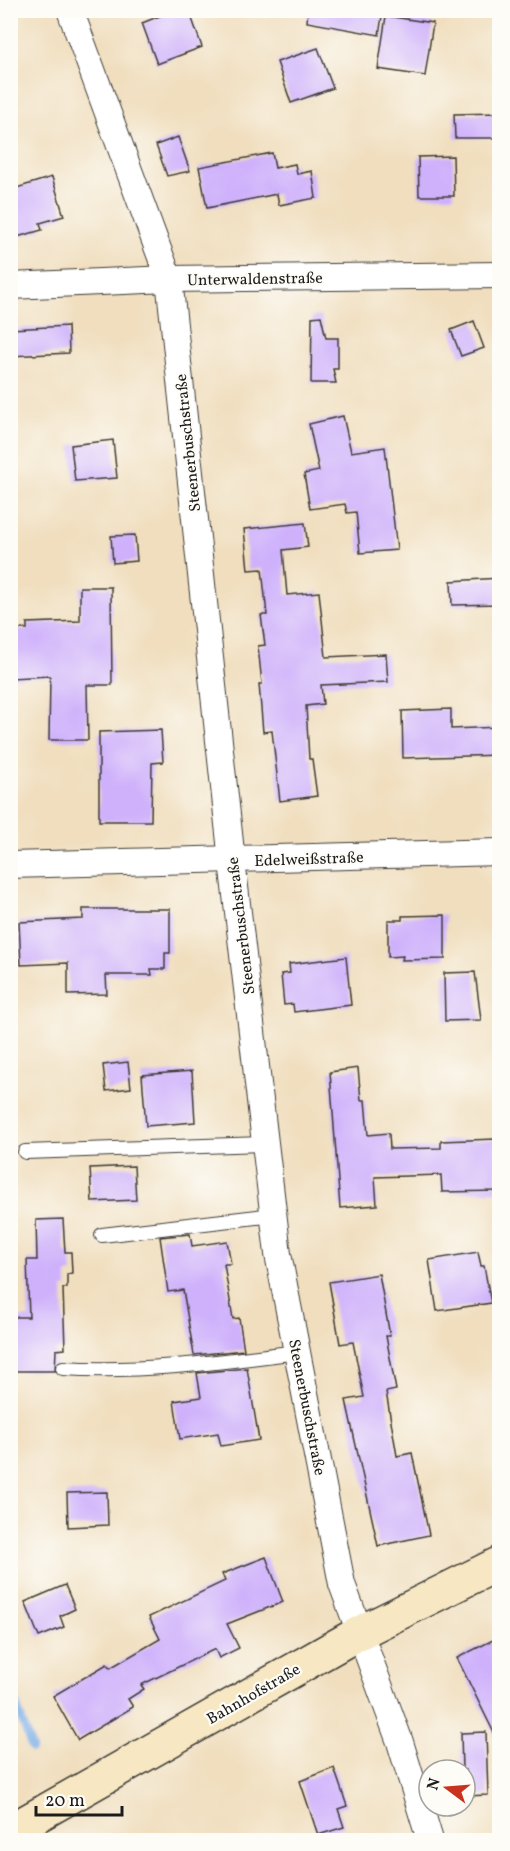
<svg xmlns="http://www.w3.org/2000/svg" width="510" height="1851" viewBox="0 0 510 1851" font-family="Vollkorn,serif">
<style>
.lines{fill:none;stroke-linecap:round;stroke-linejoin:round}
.stream{stroke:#7aaee7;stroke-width:8}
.building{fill:#ceb0fb}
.lane-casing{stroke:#3c3934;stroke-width:16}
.street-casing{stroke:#3c3934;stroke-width:28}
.secondary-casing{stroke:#3c3934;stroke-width:36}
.lane{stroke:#fff;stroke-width:14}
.street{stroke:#fff;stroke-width:26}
.secondary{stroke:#f7e8c3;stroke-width:33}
.labels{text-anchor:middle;stroke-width:4.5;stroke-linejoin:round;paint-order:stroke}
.street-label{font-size:16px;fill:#1c1c1c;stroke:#fdfcf7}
</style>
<rect width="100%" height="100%" fill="#fdfcf7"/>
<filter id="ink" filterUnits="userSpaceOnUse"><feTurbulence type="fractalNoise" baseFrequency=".0167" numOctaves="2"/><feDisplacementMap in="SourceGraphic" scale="12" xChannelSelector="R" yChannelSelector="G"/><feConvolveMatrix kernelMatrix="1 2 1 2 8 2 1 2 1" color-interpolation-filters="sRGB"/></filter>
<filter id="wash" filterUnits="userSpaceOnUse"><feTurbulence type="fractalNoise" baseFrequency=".008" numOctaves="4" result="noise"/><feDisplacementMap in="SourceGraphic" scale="24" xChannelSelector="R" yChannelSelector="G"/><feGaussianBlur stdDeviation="1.35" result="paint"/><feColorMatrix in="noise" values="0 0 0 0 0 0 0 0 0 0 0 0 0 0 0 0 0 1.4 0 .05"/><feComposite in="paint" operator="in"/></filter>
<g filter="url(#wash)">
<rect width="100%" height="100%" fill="#f0debe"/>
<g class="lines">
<path class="stream" d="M10,1687L32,1749"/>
</g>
<g id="blocks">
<g class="building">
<path d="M175,10H189L202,47L157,64L142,23Z"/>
<path d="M308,10H383L379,35L307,22Z"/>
<path d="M386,16L433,23L425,76L378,69Z"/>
<path d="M318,48L333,88L291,103L277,62Z"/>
<path d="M500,113V138H455L454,114Z"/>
<path d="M178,137L190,171L167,176L156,145Z"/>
<path d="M272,153L275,168L295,164L297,174L312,171L316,198L279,205L277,194L207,208L199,167Z"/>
<path d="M453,156L454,196H419L418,157Z"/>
<path d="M52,177L64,216L40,223L42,230L10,239V190Z"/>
<path d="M321,316L326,338H338V369H333L336,383H311L312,317Z"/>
<path d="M474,321L484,348L461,356L451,330Z"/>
<path d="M68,326L69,353L10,356V329Z"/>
<path d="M343,416L351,452L385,447L397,550L360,553L356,512L347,513L345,504L310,509L304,474L319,471L309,424Z"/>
<path d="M113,440L117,478L75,481L71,445Z"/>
<path d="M305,523L308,547L283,550L287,595L319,592L326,657L386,654L388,682L321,685L323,704L306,706L309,759H312L317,796L280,801L272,731L263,732L259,684H262L258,646L265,645L261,615H267L262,569L248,570L244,529Z"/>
<path d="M135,535L137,561L113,563L111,536Z"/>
<path d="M500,578V604L452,605L451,581Z"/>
<path d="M80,587H111L112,685H87L88,740H49L50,676L10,678V629H27V623L80,621Z"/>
<path d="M451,709V729L500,727V755L403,758L402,711Z"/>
<path d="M161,730L163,762L152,763L151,821H99V732Z"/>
<path d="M83,909H170V953H165V969H151L152,975H106L107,994L68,995V963L21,965L19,922L83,919Z"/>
<path d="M445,915V959L402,960L403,956L388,957V920H402V916Z"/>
<path d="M346,957L351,1005L294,1012L293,1004L284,1005L281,974L290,973L289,964Z"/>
<path d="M475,972L481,1020L445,1021L444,973Z"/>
<path d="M128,1062L131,1088L106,1091L103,1065Z"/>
<path d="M358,1068L361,1100H365L368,1135L389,1133L390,1149L441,1148V1141L496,1139L498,1191L442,1192L441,1175L375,1177L377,1205L340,1208L330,1072Z"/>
<path d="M192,1071L195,1122L146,1126L142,1075Z"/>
<path d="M134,1166L136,1200L92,1202L90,1168Z"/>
<path d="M63,1219L65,1252H71L72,1273L67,1274V1288H63L65,1349L56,1350L55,1371H10V1317H29L27,1260H37L36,1220Z"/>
<path d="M190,1234L192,1246L227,1241L231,1264H224L233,1319L239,1318L244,1350L194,1355L183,1290L168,1292L160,1237Z"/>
<path d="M478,1252L481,1266H484L491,1303L437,1311L429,1260Z"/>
<path d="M379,1274L390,1336H386L396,1390L386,1392L397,1456L412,1453L429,1535L378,1546L346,1400L364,1397L353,1342L340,1344L329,1282Z"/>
<path d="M247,1368L259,1440L221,1446L218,1433L180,1439L174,1401L201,1397L197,1373Z"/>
<path d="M107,1492L108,1525L68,1527L67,1493Z"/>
<path d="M266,1557L283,1602L227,1624L239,1648L219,1658L215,1649L141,1685L144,1689L128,1699L133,1707L78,1740L53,1696L107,1664L110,1668L160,1639L149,1617L225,1581L222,1574Z"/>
<path d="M65,1585L75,1609L60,1616L64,1627L39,1637L25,1602Z"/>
<path d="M493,1640L500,1653V1745L457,1658Z"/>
<path d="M486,1732L488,1795L465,1796V1770H462L461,1733Z"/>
<path d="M334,1768L347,1806L338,1809L344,1827L318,1835L300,1781Z"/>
</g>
</g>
</g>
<g filter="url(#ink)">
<use href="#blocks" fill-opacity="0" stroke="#3c3934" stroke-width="1.5"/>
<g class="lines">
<defs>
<g id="lane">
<path d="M25,1152L266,1144"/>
<path d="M102,1235L274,1215"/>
<path d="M63,1368C142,1373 219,1362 297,1352"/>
</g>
<g id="street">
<path d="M70,10L169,279L232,861L278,1254L342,1584L400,1742L430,1840"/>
<path d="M10,286L169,279L500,275"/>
<path d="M10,865L500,852"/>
</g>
<path id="secondary" d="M10,1831L359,1633L500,1563"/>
</defs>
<use href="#lane" class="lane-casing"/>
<use href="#street" class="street-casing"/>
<use href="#secondary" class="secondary-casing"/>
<use href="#lane" class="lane"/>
<use href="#street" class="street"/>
<use href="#secondary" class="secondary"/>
</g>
</g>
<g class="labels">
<g class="street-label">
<text transform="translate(255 278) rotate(-1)" y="6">Unterwaldenstraße</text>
<text transform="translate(187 443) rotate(-96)" y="6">Steenerbuschstraße</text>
<text transform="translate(309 858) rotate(-2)" y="6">Edelweißstraße</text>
<text transform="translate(240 926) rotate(-97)" y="6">Steenerbuschstraße</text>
<text transform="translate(308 1407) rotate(79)" y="6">Steenerbuschstraße</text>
<text transform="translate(253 1693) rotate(-30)" y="6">Bahnhofstraße</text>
</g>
</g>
<rect width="510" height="1851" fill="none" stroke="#fdfcf7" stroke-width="36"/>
<g transform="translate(447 1788) rotate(286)"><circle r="28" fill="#fdfcf7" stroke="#a3a29f" stroke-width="1.5"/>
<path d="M0-4.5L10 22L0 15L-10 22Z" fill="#c8321e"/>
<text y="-9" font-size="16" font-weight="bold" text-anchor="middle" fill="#1c1c1c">N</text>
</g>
<path d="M36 1806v9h86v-9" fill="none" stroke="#1c1c1c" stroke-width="3"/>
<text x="45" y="1806" font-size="18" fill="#1c1c1c" stroke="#fdfcf7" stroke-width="4.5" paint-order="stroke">20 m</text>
</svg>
